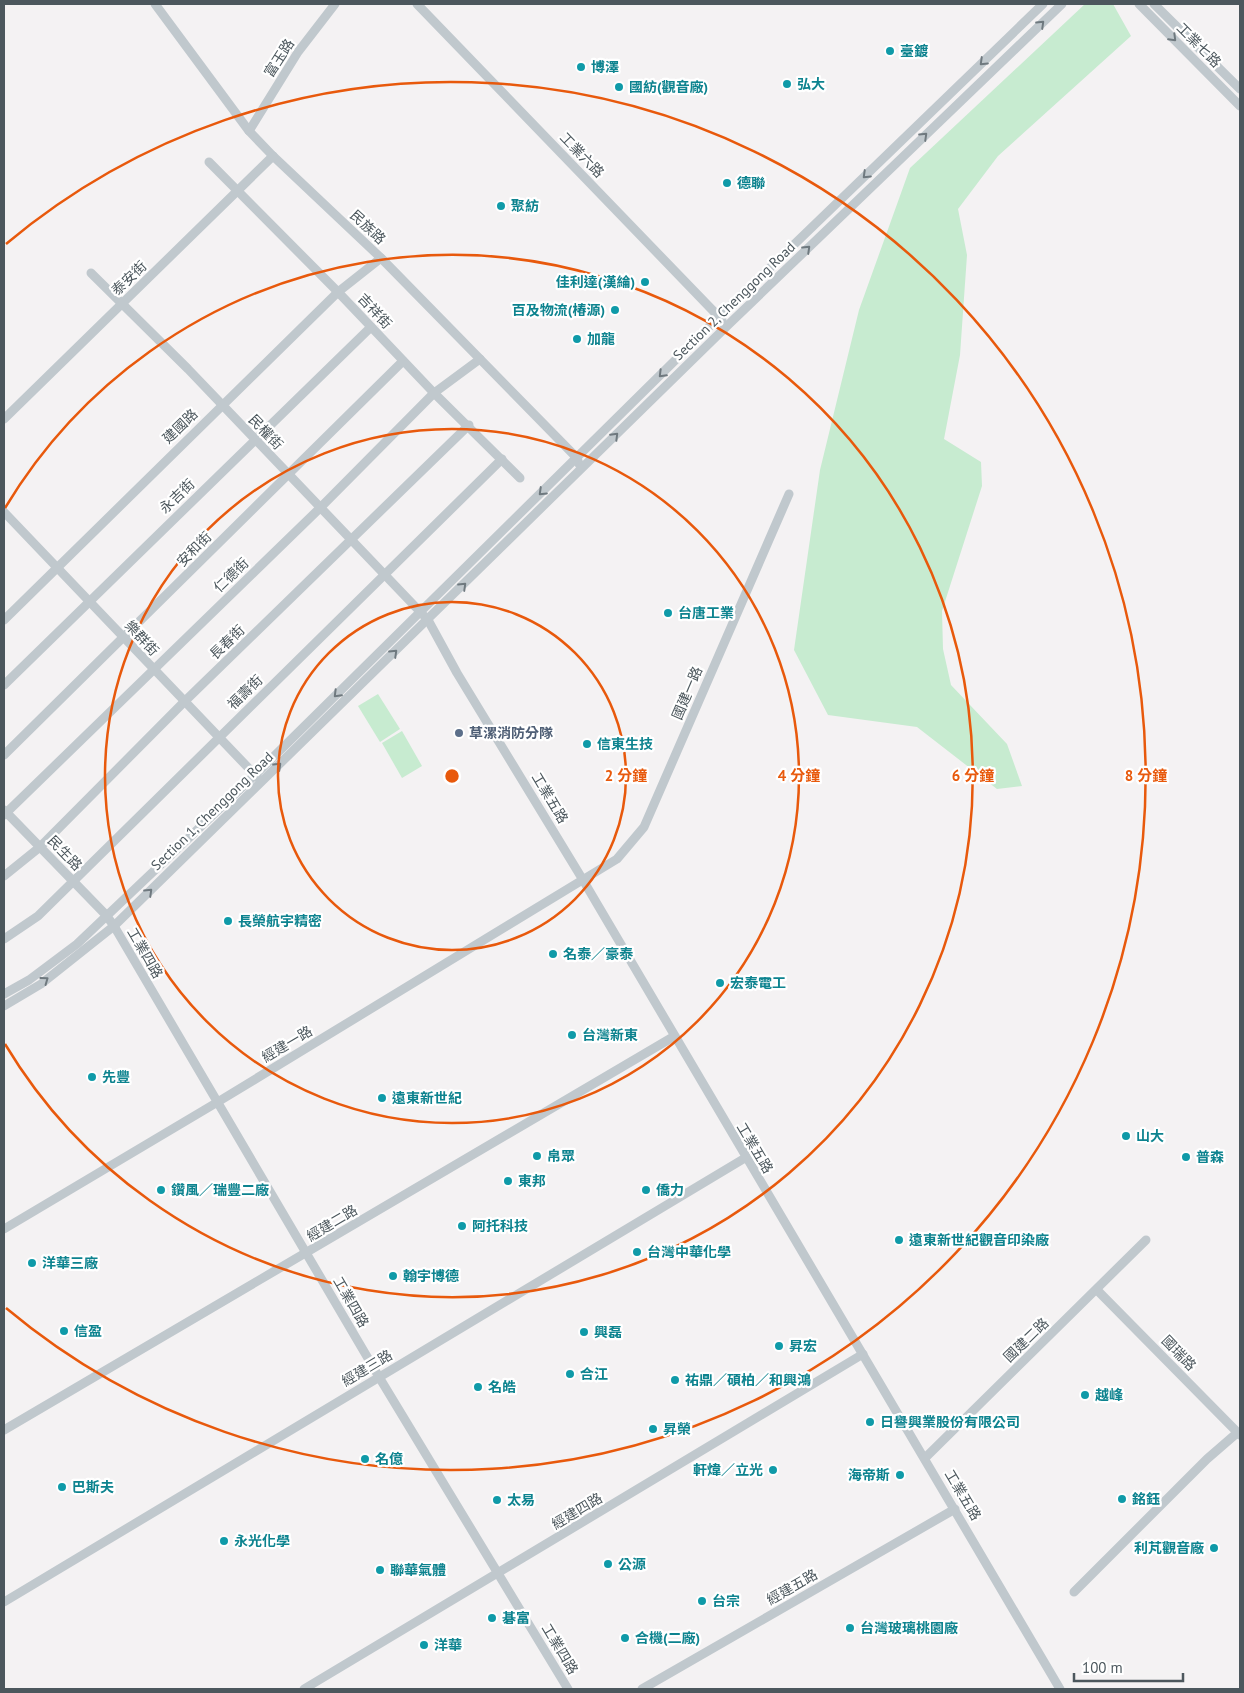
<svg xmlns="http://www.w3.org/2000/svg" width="1244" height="1693" viewBox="0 0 1244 1693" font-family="'PT Sans','Noto Sans TC',sans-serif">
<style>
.green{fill:#c7ebd0}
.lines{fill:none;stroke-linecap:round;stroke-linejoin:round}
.minor{stroke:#c0c8cd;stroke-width:9}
.oneway{stroke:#6f797f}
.ring{fill:none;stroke:#e8590c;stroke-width:2.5}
.culture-dot{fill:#0f9aa8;stroke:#fff;stroke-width:2}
.service-dot{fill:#5c6f8a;stroke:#fff;stroke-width:2}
.labels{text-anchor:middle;stroke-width:4.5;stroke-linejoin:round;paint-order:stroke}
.street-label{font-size:14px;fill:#4c575d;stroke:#fff}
.culture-label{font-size:14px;font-weight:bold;fill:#0d838f;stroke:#fff;text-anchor:start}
.service-label{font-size:14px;font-weight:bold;fill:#4e5e75;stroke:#fff;text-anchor:start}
.centre{fill:#e8590c;stroke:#fff;stroke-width:2.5}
.ring-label{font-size:15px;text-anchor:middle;font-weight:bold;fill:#e8590c;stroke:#fff;stroke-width:4.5;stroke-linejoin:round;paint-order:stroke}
</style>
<rect width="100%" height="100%" fill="#f4f2f3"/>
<g class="green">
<path d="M1085,4H1113L1131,36L998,156L958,209L967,255L960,355L944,439L981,462L982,486L942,611L943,649L951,685L1007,744L1022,786L997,789L917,727L828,715L794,650L820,470L859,310L910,168Z"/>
<path d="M378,694L400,729L380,742L358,706Z"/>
<path d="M402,731L422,766L402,778L382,743Z"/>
</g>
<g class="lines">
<g class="minor">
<path d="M155,4L249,131L273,156L381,258L577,458L579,464"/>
<path d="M417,4L722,320"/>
<path d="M1139,4L1240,106"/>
<path d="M1154,4L1240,89"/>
<path d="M249,131L298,52L335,4"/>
<path d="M209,162L338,292L434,393L520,478"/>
<path d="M91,273L188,369L428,620L457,673L583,880L1060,1689"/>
<path d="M4,419L273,156"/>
<path d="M4,512L258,778"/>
<path d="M4,620L338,292L381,258"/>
<path d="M4,685L371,327"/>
<path d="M4,755L403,361"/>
<path d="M4,810L106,915L114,926L379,1377L568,1689"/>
<path d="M4,815L320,508L434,393L480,359"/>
<path d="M4,876L40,847L185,701L469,425"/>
<path d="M4,939L38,916L502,459"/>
<path d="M4,994L29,980L77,944L255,775L719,317L1043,4"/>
<path d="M4,1006L41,984L114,926L728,325L1062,4"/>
<path d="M4,1229L216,1103L617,859L644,827L789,494"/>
<path d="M1097,1290L1240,1435"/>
<path d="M4,1430L673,1037"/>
<path d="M925,1458L1146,1240"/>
<path d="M1074,1592L1207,1459L1237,1433"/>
<path d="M4,1602L745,1158"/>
<path d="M304,1689L863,1354"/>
<path d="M642,1689L955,1509"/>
</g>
</g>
<defs><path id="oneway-chevron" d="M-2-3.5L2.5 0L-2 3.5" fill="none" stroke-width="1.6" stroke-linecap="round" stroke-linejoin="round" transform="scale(1.25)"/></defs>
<g class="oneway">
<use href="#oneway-chevron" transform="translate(1041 24) rotate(-44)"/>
<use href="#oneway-chevron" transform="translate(1173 38) rotate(45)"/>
<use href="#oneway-chevron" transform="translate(983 62) rotate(136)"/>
<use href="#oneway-chevron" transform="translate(924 136) rotate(-44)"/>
<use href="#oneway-chevron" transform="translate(866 175) rotate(136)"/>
<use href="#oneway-chevron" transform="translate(807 249) rotate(-44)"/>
<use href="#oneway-chevron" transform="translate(662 374) rotate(135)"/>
<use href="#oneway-chevron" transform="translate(615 436) rotate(-45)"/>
<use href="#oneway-chevron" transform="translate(542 492) rotate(136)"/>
<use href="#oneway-chevron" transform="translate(463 586) rotate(-44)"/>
<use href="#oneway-chevron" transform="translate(394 653) rotate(-44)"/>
<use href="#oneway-chevron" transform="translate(337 694) rotate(135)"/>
<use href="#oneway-chevron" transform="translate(278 766) rotate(-44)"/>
<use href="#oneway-chevron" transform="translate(149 892) rotate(-44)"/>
<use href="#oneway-chevron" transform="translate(45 980) rotate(-36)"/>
</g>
<g class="ring">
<circle cx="452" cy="776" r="174"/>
<circle cx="452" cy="776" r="347"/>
<path d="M5 508A521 521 0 1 1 5 1044"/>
<path d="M6 244A694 694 0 1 1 6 1308"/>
</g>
<g class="culture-dot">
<circle cx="890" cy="51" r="5"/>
<circle cx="581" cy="67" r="5"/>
<circle cx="787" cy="84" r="5"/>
<circle cx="619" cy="87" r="5"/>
<circle cx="727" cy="183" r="5"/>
<circle cx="501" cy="206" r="5"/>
<circle cx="645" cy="282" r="5"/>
<circle cx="615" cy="310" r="5"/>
<circle cx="577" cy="339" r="5"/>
<circle cx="668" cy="613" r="5"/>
<circle cx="587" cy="744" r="5"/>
<circle cx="228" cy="921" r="5"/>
<circle cx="553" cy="954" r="5"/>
<circle cx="720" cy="983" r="5"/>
<circle cx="572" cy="1035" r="5"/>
<circle cx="92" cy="1077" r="5"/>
<circle cx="382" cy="1098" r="5"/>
<circle cx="1126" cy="1136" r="5"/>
<circle cx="537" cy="1156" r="5"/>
<circle cx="1186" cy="1157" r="5"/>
<circle cx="508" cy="1181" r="5"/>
<circle cx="161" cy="1190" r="5"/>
<circle cx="646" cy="1190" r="5"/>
<circle cx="462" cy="1226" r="5"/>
<circle cx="899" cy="1240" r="5"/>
<circle cx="637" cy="1252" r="5"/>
<circle cx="32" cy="1263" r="5"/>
<circle cx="393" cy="1276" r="5"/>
<circle cx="64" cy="1331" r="5"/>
<circle cx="584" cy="1332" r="5"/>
<circle cx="779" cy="1346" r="5"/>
<circle cx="570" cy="1374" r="5"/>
<circle cx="675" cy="1380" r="5"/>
<circle cx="478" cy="1387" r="5"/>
<circle cx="1085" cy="1395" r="5"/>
<circle cx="870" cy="1422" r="5"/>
<circle cx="653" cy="1429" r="5"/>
<circle cx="365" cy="1459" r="5"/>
<circle cx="773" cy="1470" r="5"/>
<circle cx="900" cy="1475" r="5"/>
<circle cx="62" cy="1487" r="5"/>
<circle cx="1122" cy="1499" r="5"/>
<circle cx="497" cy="1500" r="5"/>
<circle cx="224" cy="1541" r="5"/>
<circle cx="1214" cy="1548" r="5"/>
<circle cx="608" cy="1564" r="5"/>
<circle cx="380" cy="1570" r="5"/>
<circle cx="702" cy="1601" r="5"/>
<circle cx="492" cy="1618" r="5"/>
<circle cx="850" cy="1628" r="5"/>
<circle cx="625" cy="1638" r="5"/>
<circle cx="424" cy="1645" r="5"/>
</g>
<circle class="service-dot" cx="459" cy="733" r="5"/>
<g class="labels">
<g class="street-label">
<text transform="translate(1199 45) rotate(45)" y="5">工業七路</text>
<text transform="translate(279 58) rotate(-57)" y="5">富玉路</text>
<text transform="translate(582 155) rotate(46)" y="5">工業六路</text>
<text transform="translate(368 227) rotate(43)" y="5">民族路</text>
<text transform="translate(129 278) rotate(-44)" y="5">泰安街</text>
<text transform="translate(734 301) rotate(-44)" y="5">Section 2, Chenggong Road</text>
<text transform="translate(375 311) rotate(47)" y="5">吉祥街</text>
<text transform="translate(180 426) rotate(-44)" y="5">建國路</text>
<text transform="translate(266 432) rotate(46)" y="5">民權街</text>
<text transform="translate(177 496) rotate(-44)" y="5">永吉街</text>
<text transform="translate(194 549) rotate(-45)" y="5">安和街</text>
<text transform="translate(231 575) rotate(-44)" y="5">仁德街</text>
<text transform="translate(142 638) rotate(47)" y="5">樂群街</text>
<text transform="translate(227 642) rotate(-44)" y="5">長春街</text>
<text transform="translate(245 692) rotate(-44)" y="5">福壽街</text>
<text transform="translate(687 693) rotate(-67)" y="5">國建一路</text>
<text transform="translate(550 798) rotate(59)" y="5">工業五路</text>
<text transform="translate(212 811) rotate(-44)" y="5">Section 1, Chenggong Road</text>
<text transform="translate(65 853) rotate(46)" y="5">民生路</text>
<text transform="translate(145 953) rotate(60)" y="5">工業四路</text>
<text transform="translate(287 1044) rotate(-31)" y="5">經建一路</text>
<text transform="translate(755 1148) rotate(59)" y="5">工業五路</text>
<text transform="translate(332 1223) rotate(-31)" y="5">經建二路</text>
<text transform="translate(351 1302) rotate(60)" y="5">工業四路</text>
<text transform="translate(1026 1340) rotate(-44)" y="5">國建二路</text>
<text transform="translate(1179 1353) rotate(46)" y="5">國瑞路</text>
<text transform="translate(367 1368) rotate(-31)" y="5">經建三路</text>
<text transform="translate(963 1495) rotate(59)" y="5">工業五路</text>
<text transform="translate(577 1511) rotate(-31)" y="5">經建四路</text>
<text transform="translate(792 1587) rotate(-30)" y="5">經建五路</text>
<text transform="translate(560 1649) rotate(59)" y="5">工業四路</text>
</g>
<g class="culture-label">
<text x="900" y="56">臺鍍</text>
<text x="591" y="72">博澤</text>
<text x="797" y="89">弘大</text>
<text x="629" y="92">國紡(觀音廠)</text>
<text x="737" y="188">德聯</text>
<text x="511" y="211">聚紡</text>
<text x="635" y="287" text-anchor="end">佳利達(漢綸)</text>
<text x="605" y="315" text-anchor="end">百及物流(椿源)</text>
<text x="587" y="344">加龍</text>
<text x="678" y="618">台唐工業</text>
<text x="597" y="749">信東生技</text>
<text x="238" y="926">長榮航宇精密</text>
<text x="563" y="959">名泰／豪泰</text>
<text x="730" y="988">宏泰電工</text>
<text x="582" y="1040">台灣新東</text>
<text x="102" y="1082">先豐</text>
<text x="392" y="1103">遠東新世紀</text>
<text x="1136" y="1141">山大</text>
<text x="547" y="1161">帛眾</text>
<text x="1196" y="1162">普森</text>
<text x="518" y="1186">東邦</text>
<text x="171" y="1195">鑽風／瑞豐二廠</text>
<text x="656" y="1195">僑力</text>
<text x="472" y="1231">阿托科技</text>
<text x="909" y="1245">遠東新世紀觀音印染廠</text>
<text x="647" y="1257">台灣中華化學</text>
<text x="42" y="1268">洋華三廠</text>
<text x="403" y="1281">翰宇博德</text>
<text x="74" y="1336">信盈</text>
<text x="594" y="1337">興磊</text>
<text x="789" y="1351">昇宏</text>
<text x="580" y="1379">合江</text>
<text x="685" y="1385">祐鼎／碩柏／和興鴻</text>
<text x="488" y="1392">名皓</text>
<text x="1095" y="1400">越峰</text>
<text x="880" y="1427">日譽興業股份有限公司</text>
<text x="663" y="1434">昇榮</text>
<text x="375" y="1464">名億</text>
<text x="763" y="1475" text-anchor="end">軒煒／立光</text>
<text x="890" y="1480" text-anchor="end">海帝斯</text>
<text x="72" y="1492">巴斯夫</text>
<text x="1132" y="1504">銘鈺</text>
<text x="507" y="1505">太易</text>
<text x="234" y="1546">永光化學</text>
<text x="1204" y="1553" text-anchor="end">利芃觀音廠</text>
<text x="618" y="1569">公源</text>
<text x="390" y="1575">聯華氣體</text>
<text x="712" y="1606">台宗</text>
<text x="502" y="1623">碁富</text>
<text x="860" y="1633">台灣玻璃桃園廠</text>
<text x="635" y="1643">合機(二廠)</text>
<text x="434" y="1650">洋華</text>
</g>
<g class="service-label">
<text x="469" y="738">草漯消防分隊</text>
</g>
</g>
<circle cx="452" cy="776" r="8" class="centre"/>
<g class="ring-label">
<text x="626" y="781">2 分鐘</text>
<text x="799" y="781">4 分鐘</text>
<text x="973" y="781">6 分鐘</text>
<text x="1146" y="781">8 分鐘</text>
</g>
<rect width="1244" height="1693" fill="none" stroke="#4c575d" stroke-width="10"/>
<path d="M1074 1673v8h109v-8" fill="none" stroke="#4c575d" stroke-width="2.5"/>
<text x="1082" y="1673" font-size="15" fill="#4c575d" stroke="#ffffff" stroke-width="4" paint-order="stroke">100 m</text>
</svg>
